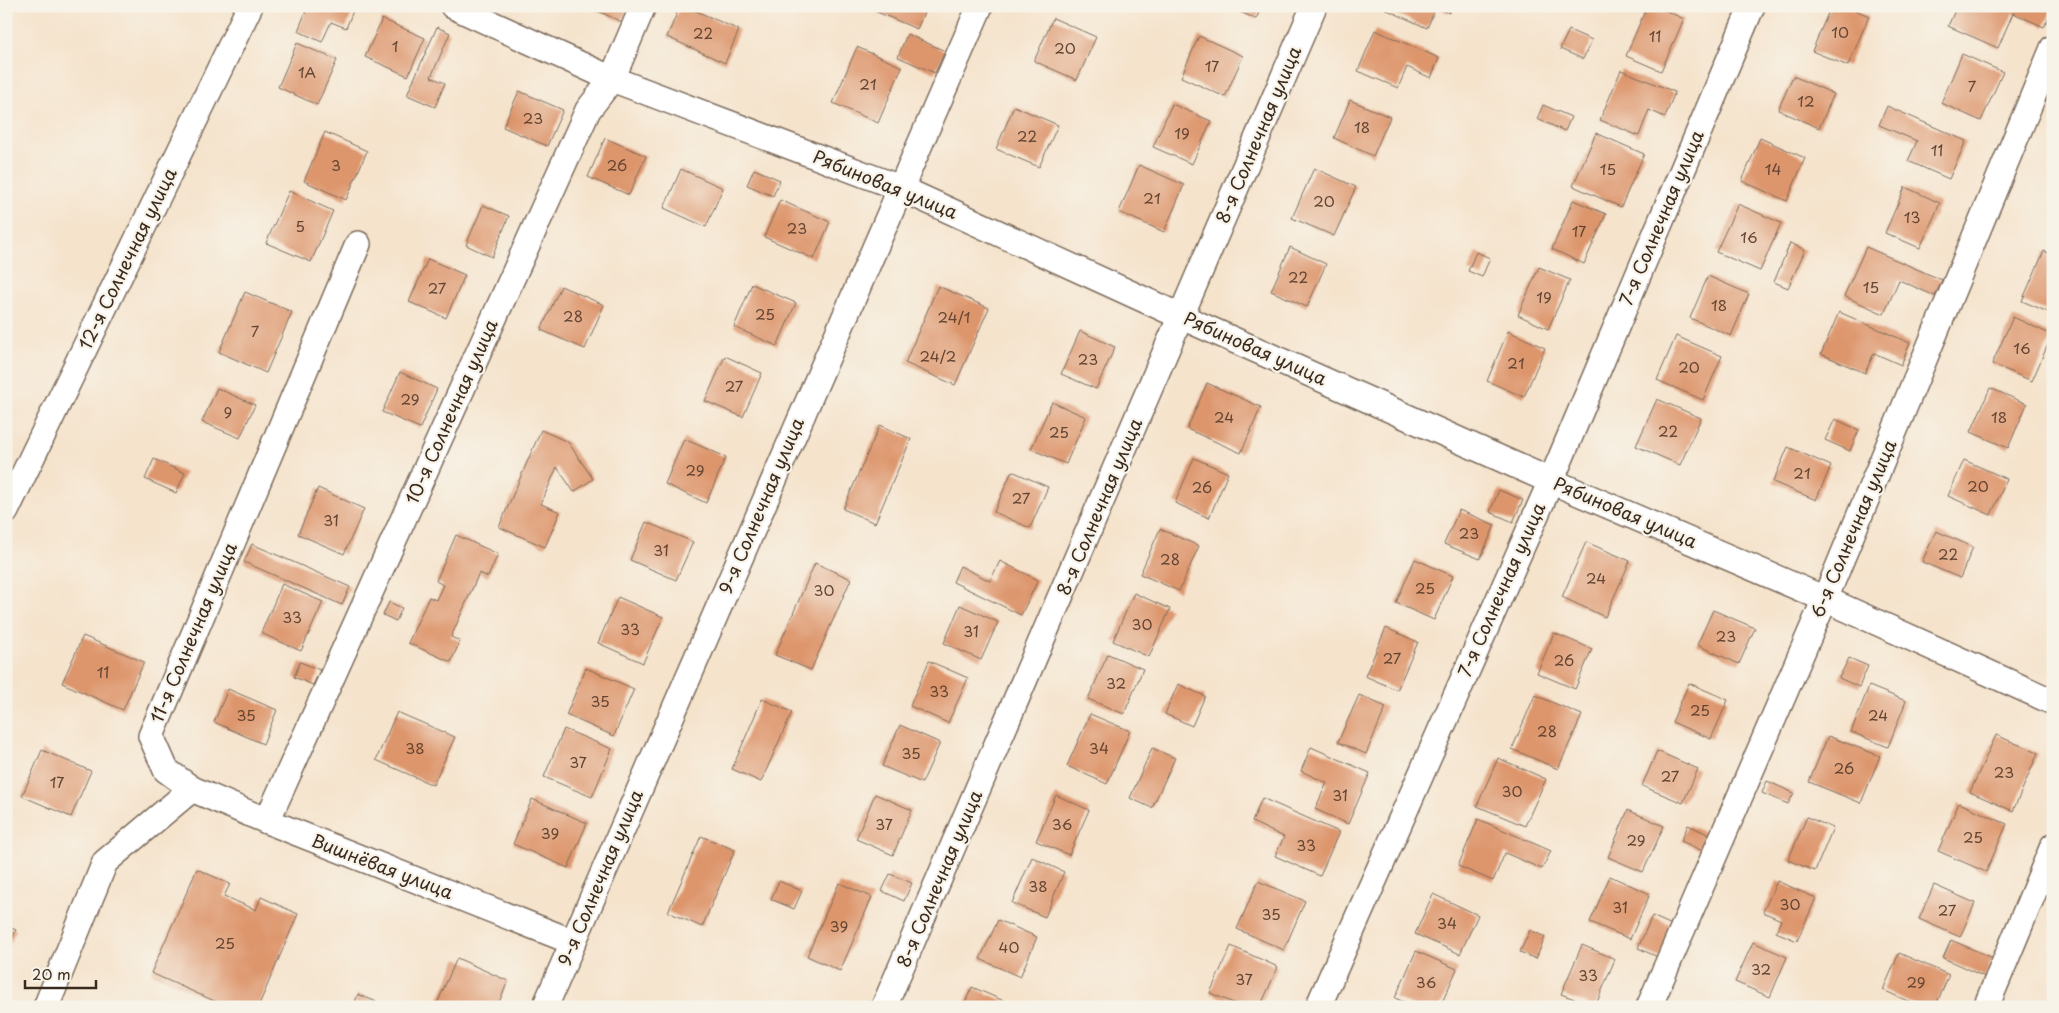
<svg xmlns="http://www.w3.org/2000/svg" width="2059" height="1013" viewBox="0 0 2059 1013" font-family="'Playpen Sans',sans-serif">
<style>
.building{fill:#dd956c}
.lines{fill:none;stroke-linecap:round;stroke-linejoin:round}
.minor-casing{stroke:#7c6b5b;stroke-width:28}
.minor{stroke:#fff;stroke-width:25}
.labels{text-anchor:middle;stroke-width:4.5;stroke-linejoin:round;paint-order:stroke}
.number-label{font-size:15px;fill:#644532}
.street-label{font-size:18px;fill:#3b2a1e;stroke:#f7f3e8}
</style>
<rect width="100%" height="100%" fill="#f7f3e8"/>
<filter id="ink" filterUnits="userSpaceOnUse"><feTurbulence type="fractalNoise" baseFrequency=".02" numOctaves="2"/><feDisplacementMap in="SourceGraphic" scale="10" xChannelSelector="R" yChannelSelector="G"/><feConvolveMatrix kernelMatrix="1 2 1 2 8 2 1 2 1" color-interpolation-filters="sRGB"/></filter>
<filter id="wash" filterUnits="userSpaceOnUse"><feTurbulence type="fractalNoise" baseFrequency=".0096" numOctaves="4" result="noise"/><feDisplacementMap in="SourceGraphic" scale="20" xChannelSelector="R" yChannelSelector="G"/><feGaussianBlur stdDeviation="1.12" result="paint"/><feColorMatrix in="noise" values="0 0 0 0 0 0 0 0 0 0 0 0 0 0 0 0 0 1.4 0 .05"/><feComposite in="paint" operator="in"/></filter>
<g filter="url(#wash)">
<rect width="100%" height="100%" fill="#f5e3cc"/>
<g id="blocks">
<g class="building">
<path d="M308,6H355L346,28L331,22L322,42L298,31Z"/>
<path d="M587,6H629L622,22Z"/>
<path d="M680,6H685L739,30L725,63L667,37Z"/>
<path d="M871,6H927L917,29L870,9Z"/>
<path d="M1227,6H1262L1256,19Z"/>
<path d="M1387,6H1452L1449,13L1436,7L1427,28L1385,9Z"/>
<path d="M1647,6H1656L1684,19L1661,71L1626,56Z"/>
<path d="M1831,6H1846L1869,16L1848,66L1812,51Z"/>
<path d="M1957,6H2053V8L2044,27L2013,13L1998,48L1948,26Z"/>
<path d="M1053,18L1096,37L1077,80L1034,61Z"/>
<path d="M382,19L425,38L408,76L365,57Z"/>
<path d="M437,27L450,33L431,77L445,83L435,107L407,95Z"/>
<path d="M1375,30L1439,58L1431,78L1407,67L1398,88L1358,71Z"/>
<path d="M1569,30L1592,40L1583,59L1560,49Z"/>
<path d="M907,34L945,51L935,73L898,57Z"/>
<path d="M1199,36L1243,56L1225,97L1181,77Z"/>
<path d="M297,43L337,60L317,105L278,87Z"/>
<path d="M857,47L902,67L878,123L833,103Z"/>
<path d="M1962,54L2003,72L1981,121L1941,103Z"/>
<path d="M1621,70L1675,92L1665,117L1649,110L1639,136L1600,120Z"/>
<path d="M1793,76L1834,94L1819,128L1778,110Z"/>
<path d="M519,91L563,110L547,146L503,127Z"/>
<path d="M1350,100L1390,117L1373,156L1334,138Z"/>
<path d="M1172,104L1211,121L1192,164L1153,147Z"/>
<path d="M1543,105L1571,117L1565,131L1537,119Z"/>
<path d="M1014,106L1058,125L1039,167L996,149Z"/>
<path d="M1887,106L1966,141L1949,179L1908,161L1917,141L1879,125Z"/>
<path d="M325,132L367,151L346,200L304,181Z"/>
<path d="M1596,133L1644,154L1621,207L1573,186Z"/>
<path d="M605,138L646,156L629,195L588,177Z"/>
<path d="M1760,138L1805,158L1787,201L1742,181Z"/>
<path d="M1139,165L1184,185L1164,232L1119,212Z"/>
<path d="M1314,168L1356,187L1334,236L1292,218Z"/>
<path d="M681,169L723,188L706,227L664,208Z"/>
<path d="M754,169L780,180L773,196L747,185Z"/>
<path d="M1905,187L1940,203L1920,248L1885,233Z"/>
<path d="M289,191L333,211L311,262L266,243Z"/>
<path d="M780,200L830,222L814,259L764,237Z"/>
<path d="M1573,200L1606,214L1584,264L1552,249Z"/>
<path d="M1738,204L1781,223L1760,271L1716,252Z"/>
<path d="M483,205L509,216L492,257L466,245Z"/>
<path d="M1790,243L1805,250L1788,288L1774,282Z"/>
<path d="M1290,247L1326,264L1307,307L1271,291Z"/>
<path d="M1866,247L1942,280L1935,296L1899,280L1884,314L1844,296Z"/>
<path d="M2044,251L2053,255V314L2022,301Z"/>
<path d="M1476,252L1490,258L1482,277L1468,271Z"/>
<path d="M428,259L465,275L446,318L409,302Z"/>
<path d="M1539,267L1570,280L1548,329L1518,315Z"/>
<path d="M1708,276L1749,294L1731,336L1690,318Z"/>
<path d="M752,284L796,303L777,346L734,327Z"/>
<path d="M561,286L604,305L585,349L541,330Z"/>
<path d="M938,286L989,308L955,385L905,363Z"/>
<path d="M245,292L292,312L266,373L219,352Z"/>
<path d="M1839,312L1910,343L1901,365L1874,353L1865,373L1821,354Z"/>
<path d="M2013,317L2052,335L2032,381L1992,364Z"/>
<path d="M1080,331L1115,347L1096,389L1061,374Z"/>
<path d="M1508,331L1545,348L1524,397L1487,381Z"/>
<path d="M1676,336L1722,356L1703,400L1657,380Z"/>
<path d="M725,356L762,373L743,417L705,401Z"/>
<path d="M400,372L437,389L420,428L382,412Z"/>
<path d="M1207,383L1261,407L1241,453L1187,429Z"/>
<path d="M217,388L255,405L240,438L202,422Z"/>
<path d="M1990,388L2027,404L2008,448L1971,432Z"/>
<path d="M1657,399L1701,418L1680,465L1636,446Z"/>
<path d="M1052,402L1086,417L1066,464L1031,449Z"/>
<path d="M1835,419L1859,430L1850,451L1825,440Z"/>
<path d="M880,425L911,439L875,523L843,509Z"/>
<path d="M541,430L568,442L593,479L574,492L557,467L541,504L560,512L545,547L499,527Z"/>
<path d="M684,439L726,457L706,503L665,484Z"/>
<path d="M1788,447L1831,466L1816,500L1773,482Z"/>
<path d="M1194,458L1228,473L1209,518L1175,503Z"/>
<path d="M154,459L185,473L176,493L145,479Z"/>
<path d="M1964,460L2007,479L1991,515L1948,496Z"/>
<path d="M1012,471L1048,487L1030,528L994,512Z"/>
<path d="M318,488L364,509L344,554L298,534Z"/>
<path d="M1499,490L1523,500L1513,522L1490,512Z"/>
<path d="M1459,510L1495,525L1480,559L1444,544Z"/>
<path d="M646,522L693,542L676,580L630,560Z"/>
<path d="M1160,529L1199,546L1179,591L1140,574Z"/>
<path d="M1936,531L1973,547L1960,578L1922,562Z"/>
<path d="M456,535L498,554L488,577L479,573L451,637L460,641L451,662L408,643L429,597L436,600L443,585L436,581Z"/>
<path d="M1586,542L1630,561L1605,617L1562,597Z"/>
<path d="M252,544L350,587L342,605L244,562Z"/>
<path d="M1415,559L1453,576L1434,620L1396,603Z"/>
<path d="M1000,561L1038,580L1021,615L953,582L960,566L990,581Z"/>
<path d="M815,563L851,579L811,670L775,655Z"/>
<path d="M282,584L323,602L301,651L261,633Z"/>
<path d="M1134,593L1170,609L1149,657L1113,641Z"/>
<path d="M618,597L663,617L643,663L598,643Z"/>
<path d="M389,602L402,608L396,621L383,615Z"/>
<path d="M960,605L998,622L981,660L944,643Z"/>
<path d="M1713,610L1755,628L1739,664L1697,645Z"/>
<path d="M1386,628L1418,642L1397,690L1365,676Z"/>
<path d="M1554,633L1592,649L1575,689L1537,673Z"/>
<path d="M83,636L144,662L123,710L62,683Z"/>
<path d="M1108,654L1143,669L1124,714L1088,699Z"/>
<path d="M1849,658L1868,666L1859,687L1839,678Z"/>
<path d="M929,661L968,678L948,723L910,706Z"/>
<path d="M300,662L320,670L313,685L294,677Z"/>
<path d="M586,668L634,689L614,736L566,715Z"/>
<path d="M1689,683L1728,700L1711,739L1672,722Z"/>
<path d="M1178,684L1205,696L1192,726L1165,714Z"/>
<path d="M1869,686L1906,701L1888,747L1851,732Z"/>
<path d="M228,689L277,710L263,744L214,722Z"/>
<path d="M1359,695L1386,707L1366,754L1338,742Z"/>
<path d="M1535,695L1582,715L1558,769L1512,749Z"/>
<path d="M762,699L792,712L761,782L732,769Z"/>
<path d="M397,712L455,737L433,785L376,760Z"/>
<path d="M1090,714L1130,731L1107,784L1067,766Z"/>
<path d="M900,725L940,743L922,783L882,766Z"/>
<path d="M564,729L612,749L592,797L544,777Z"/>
<path d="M1996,735L2038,753L2013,811L1970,792Z"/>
<path d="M1828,736L1880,756L1861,803L1809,782Z"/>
<path d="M1311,747L1370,773L1348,824L1315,809L1327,783L1301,771Z"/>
<path d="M1152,748L1175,758L1152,808L1130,798Z"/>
<path d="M42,750L91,771L71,817L22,796Z"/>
<path d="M1657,751L1698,769L1683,803L1642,786Z"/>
<path d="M1498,758L1546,779L1525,826L1477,806Z"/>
<path d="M1767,781L1794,793L1788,804L1762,793Z"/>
<path d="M875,794L912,810L893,855L856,839Z"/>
<path d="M1056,795L1089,810L1069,855L1036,841Z"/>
<path d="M1262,798L1339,832L1320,876L1275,856L1284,837L1252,822Z"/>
<path d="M532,799L587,823L568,868L513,844Z"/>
<path d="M1959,803L2007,824L1986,872L1938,851Z"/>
<path d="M1628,810L1664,826L1643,872L1608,857Z"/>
<path d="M1807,817L1833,828L1815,871L1788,860Z"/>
<path d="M1478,819L1551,851L1542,869L1505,853L1493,881L1458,866Z"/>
<path d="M1688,825L1712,836L1705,852L1681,841Z"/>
<path d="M701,836L735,850L702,927L668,912Z"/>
<path d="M1032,857L1064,872L1045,917L1012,903Z"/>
<path d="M197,869L230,884L224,896L256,910L261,897L298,914L258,1007H228L151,973Z"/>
<path d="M890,874L912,883L904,901L882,891Z"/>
<path d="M1610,876L1650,894L1630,939L1590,922Z"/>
<path d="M779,881L802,891L794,909L771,899Z"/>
<path d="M1258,881L1305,901L1284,950L1237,929Z"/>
<path d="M1777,881L1816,898L1797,941L1776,932L1781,920L1763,912Z"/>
<path d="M839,883L872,897L840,971L807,956Z"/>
<path d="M1934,885L1975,903L1960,937L1919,919Z"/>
<path d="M1433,894L1478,915L1460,954L1415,934Z"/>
<path d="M1652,916L1674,926L1660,958L1638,948Z"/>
<path d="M998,920L1037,937L1020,977L980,959Z"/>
<path d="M6,926L16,930L6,953Z"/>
<path d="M1530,930L1545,937L1536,959L1520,952Z"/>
<path d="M1951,940L1993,958L1985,977L1943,958Z"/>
<path d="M1753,942L1787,957L1770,997L1735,982Z"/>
<path d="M1582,945L1615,959L1595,1007L1561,994Z"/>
<path d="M1231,946L1278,967L1260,1007H1243L1210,993Z"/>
<path d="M1416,951L1457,969L1440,1007H1415L1395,998Z"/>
<path d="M1899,953L1949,975L1935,1007H1921L1883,990Z"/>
<path d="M457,958L508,981L497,1007L436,1006Z"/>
<path d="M972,987L1013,1005L1012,1007H963Z"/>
<path d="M358,994L388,1007H353Z"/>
</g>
</g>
</g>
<g filter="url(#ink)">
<use href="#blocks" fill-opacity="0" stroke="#7c6b5b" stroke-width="1"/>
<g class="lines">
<defs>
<g id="minor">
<path d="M453,6L612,79L900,188L1182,317L1551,481L1825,599L2053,702"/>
<path d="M6,511L250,6"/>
<path d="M192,789L267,821L573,942"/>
<path d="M267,821L588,110L612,79L643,6"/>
<path d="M46,1007L105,862L192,789L166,770L151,736L358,244"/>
<path d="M545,1007L980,6"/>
<path d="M884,1007L1314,6"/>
<path d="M1318,1007L1551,481L1752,6"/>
<path d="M1649,1007L1825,599L2053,48"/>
<path d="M1986,1007L2053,846"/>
</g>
</defs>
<use href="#minor" class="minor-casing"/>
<use href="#minor" class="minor"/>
</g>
</g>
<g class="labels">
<g class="number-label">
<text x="1840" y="38">10</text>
<text x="703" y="39">22</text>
<text x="1655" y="42">11</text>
<text x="395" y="52">1</text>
<text x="1065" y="54">20</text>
<text x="1212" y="72">17</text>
<text x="307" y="78">1А</text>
<text x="868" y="90">21</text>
<text x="1972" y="92">7</text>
<text x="1806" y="107">12</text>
<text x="533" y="124">23</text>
<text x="1362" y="133">18</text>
<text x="1182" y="139">19</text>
<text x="1027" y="142">22</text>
<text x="1937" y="156">11</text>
<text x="336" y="171">3</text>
<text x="617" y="171">26</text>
<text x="1608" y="175">15</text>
<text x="1773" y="175">14</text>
<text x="1152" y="204">21</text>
<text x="1324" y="207">20</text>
<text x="1912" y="223">13</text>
<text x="300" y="232">5</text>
<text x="797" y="234">23</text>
<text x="1579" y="237">17</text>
<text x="1749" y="243">16</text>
<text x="1298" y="283">22</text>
<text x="1871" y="293">15</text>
<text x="437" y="294">27</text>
<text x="1544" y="303">19</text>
<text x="1719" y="311">18</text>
<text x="765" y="320">25</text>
<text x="573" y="322">28</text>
<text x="954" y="323">24/1</text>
<text x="255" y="337">7</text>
<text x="2022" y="354">16</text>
<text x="938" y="362">24/2</text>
<text x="1088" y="365">23</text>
<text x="1516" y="369">21</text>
<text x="1689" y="373">20</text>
<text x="734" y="392">27</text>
<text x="410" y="405">29</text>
<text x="228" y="418">9</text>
<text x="1224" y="423">24</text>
<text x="1999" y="423">18</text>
<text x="1668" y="437">22</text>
<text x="1059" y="438">25</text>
<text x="695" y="476">29</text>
<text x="1802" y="479">21</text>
<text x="1978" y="492">20</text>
<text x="1202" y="493">26</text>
<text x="1021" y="504">27</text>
<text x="331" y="526">31</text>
<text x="1469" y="539">23</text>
<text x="661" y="556">31</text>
<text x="1948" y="560">22</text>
<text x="1170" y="565">28</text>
<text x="1596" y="584">24</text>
<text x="1425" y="594">25</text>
<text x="824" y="596">30</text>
<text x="292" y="623">33</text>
<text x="1142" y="630">30</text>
<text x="630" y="635">33</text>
<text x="971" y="637">31</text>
<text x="1726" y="642">23</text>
<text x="1392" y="664">27</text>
<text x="1564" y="666">26</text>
<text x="103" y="678">11</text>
<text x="1116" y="689">32</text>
<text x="939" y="697">33</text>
<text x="600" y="707">35</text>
<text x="1700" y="716">25</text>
<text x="246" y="721">35</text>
<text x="1878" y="721">24</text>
<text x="1547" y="737">28</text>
<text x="415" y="754">38</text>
<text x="1099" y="754">34</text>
<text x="911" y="759">35</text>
<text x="578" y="768">37</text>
<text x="1844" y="774">26</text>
<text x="2004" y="778">23</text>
<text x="1670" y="782">27</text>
<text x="57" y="788">17</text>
<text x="1512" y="797">30</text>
<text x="1340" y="801">31</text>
<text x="884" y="830">37</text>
<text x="1062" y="830">36</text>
<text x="550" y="839">39</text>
<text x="1973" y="843">25</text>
<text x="1636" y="846">29</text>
<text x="1306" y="851">33</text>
<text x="1038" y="892">38</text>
<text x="1790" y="910">30</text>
<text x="1620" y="913">31</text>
<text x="1947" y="916">27</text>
<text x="1271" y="920">35</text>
<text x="1447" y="929">34</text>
<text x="839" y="932">39</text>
<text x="225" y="949">25</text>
<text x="1009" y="953">40</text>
<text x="1761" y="975">32</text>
<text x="1588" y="981">33</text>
<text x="1244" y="985">37</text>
<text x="1426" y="988">36</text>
<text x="1916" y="988">29</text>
</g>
<g class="street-label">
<text transform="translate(1259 135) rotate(-67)" y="6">8-я Солнечная улица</text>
<text transform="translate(885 185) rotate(22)" y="6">Рябиновая улица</text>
<text transform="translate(1662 218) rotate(-67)" y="6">7-я Солнечная улица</text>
<text transform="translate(128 259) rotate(-64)" y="6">12-я Солнечная улица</text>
<text transform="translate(1255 349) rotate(24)" y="6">Рябиновая улица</text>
<text transform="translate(452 412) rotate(-66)" y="6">10-я Солнечная улица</text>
<text transform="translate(762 506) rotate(-67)" y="6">9-я Солнечная улица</text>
<text transform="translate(1100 507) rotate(-67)" y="6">8-я Солнечная улица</text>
<text transform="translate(1625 513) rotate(23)" y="6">Рябиновая улица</text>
<text transform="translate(1854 529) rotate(-67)" y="6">6-я Солнечная улица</text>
<text transform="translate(1502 590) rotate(-66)" y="6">7-я Солнечная улица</text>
<text transform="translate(194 633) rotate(-67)" y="6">11-я Солнечная улица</text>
<text transform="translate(382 867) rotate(21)" y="6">Вишнёвая улица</text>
<text transform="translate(601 878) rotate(-67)" y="6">9-я Солнечная улица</text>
<text transform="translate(940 879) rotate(-67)" y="6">8-я Солнечная улица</text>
</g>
</g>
<rect width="2059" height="1013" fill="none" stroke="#f7f3e8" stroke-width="25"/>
<path d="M25 980v8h71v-8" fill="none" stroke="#3b2a1e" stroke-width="2.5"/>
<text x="32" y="980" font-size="15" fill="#3b2a1e" stroke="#f7f3e8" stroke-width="4" paint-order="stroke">20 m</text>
</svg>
